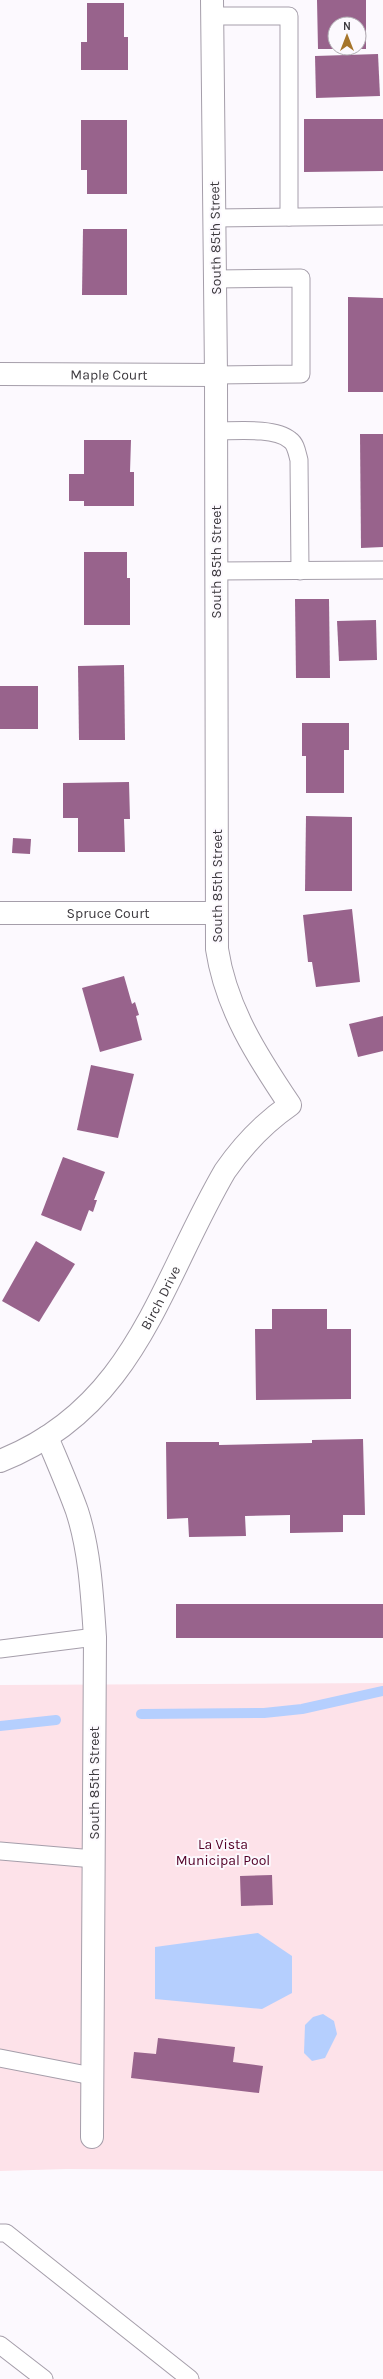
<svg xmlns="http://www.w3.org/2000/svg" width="383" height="2379" viewBox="0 0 383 2379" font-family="Karla,sans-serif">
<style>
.green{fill:#fde2e9}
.water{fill:#b5cffe}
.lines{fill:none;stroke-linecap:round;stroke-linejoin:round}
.stream{stroke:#b5cffe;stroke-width:10}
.building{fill:#98638c}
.lane-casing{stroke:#a59eaa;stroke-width:19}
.street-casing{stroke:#a59eaa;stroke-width:24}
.lane{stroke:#fff;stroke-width:17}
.street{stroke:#fff;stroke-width:22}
.labels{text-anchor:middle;stroke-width:4;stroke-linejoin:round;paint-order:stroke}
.street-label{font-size:14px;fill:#3c393e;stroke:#fcf9fe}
.park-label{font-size:14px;fill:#530027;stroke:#fcf9fe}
</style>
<rect width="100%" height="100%" fill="#fcf9fe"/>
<path class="green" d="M383,1683V2171L66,2169L0,2171V1685Z"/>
<g class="water">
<path d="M258,1933L292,1956V1993L262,2009L155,1999V1947Z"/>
<path d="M323,2014L334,2021L337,2034L325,2058L312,2061L304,2053L305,2025L313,2017Z"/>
</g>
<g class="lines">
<g class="stream">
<path d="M141,1714L264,1713L302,1709L383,1691"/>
<path d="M0,1726L56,1720"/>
</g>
</g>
<g class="building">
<path d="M317,0H366V49H359V24H335V49H318Z"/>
<path d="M87,3H124V37H128V70H81V42H87Z"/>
<path d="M378,54L380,96L316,98L315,56Z"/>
<path d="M304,119H383V171L304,172Z"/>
<path d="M81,120H127V194H87V170H81Z"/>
<path d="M83,229H127V295H82Z"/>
<path d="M348,297L383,298V392H348Z"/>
<path d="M360,434H383V547L361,548Z"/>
<path d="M84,440H131L130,472H134V506H84V501H69V474H84Z"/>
<path d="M84,552H127V578H130V625H84Z"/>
<path d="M295,599H329L330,678H296Z"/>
<path d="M376,620L377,660L339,661L337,621Z"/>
<path d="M124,665L125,740H79L78,666Z"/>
<rect x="0" y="686" width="38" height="43"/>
<path d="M302,723H349V750H344V793H306V756H302Z"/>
<path d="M129,782L130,819H124L125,852H78V818H63V783Z"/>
<path d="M306,816L352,817V891H305Z"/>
<path d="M13,838L31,839L30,854L12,853Z"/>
<path d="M352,909L360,982L316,987L312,962H308L303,915Z"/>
<path d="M124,976L132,1004L135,1002L139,1015L136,1016L142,1040L100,1052L82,988Z"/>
<path d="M383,1016V1051L358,1057L349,1024Z"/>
<path d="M91,1065L134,1074L118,1138L77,1130Z"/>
<path d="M63,1157L105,1172L94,1200H97L93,1212L89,1210L81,1231L41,1215Z"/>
<path d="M36,1241L75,1264L39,1322L2,1301Z"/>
<path d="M272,1309H327V1329H351V1399L256,1400L255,1329H272Z"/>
<path d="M363,1439L365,1515H343V1532L290,1533V1515L245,1516L246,1536L189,1537L188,1518L167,1519L166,1442H219V1445L312,1443V1440Z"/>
<rect x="176" y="1604" width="207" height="34"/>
<path d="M272,1875L273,1905L241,1906L240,1876Z"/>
<path d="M158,2038L235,2047L233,2062L263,2066L259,2093L131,2078L134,2052L156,2054Z"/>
</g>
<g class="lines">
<defs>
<g id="lane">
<path d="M212,16H289V217"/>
<path d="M214,218L383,216"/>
<path d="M215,279L301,278V374L216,375"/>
<path d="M216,431C235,431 275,427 290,440C296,444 297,453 299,460L300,571"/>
<path d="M216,571L383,570"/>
<path d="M0,1649L95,1637"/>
<path d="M0,1851L94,1859"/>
<path d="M0,2058L92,2076"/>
<path d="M0,2233H6L190,2379"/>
<path d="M0,2345L44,2379"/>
</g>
<g id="street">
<path id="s1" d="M1,374L216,375"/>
<path id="s2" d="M0,913H216"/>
<path d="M47,1437C57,1461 68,1486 77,1511C90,1551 92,1595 95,1637L92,2137"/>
<path id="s3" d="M0,1461C135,1408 159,1284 225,1171C243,1145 264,1123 290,1105C257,1056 226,1008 217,949L216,375L212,0"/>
</g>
</defs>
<use href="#lane" class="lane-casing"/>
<use href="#street" class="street-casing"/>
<use href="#lane" class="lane"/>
<use href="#street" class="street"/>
</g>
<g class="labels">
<g class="street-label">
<text transform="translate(215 238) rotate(-91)" y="5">South 85th Street</text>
<text dy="5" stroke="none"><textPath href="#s1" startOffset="108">Maple Court</textPath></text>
<text transform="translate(216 562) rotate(-90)" y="5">South 85th Street</text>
<text transform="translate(217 886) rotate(-90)" y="5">South 85th Street</text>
<text dy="5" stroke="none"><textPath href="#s2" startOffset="108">Spruce Court</textPath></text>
<text dy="5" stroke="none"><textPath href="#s3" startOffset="235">Birch Drive</textPath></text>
<text transform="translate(94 1783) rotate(-90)" y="5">South 85th Street</text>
</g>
<g class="park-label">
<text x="223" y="1849">La Vista<tspan x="223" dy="16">Municipal Pool</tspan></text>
</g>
</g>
<g transform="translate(347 36)"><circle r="19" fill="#fcf9fe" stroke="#afacb1"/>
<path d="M0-3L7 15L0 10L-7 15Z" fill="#a6752b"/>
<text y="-6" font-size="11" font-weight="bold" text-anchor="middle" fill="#3c393e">N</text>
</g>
</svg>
